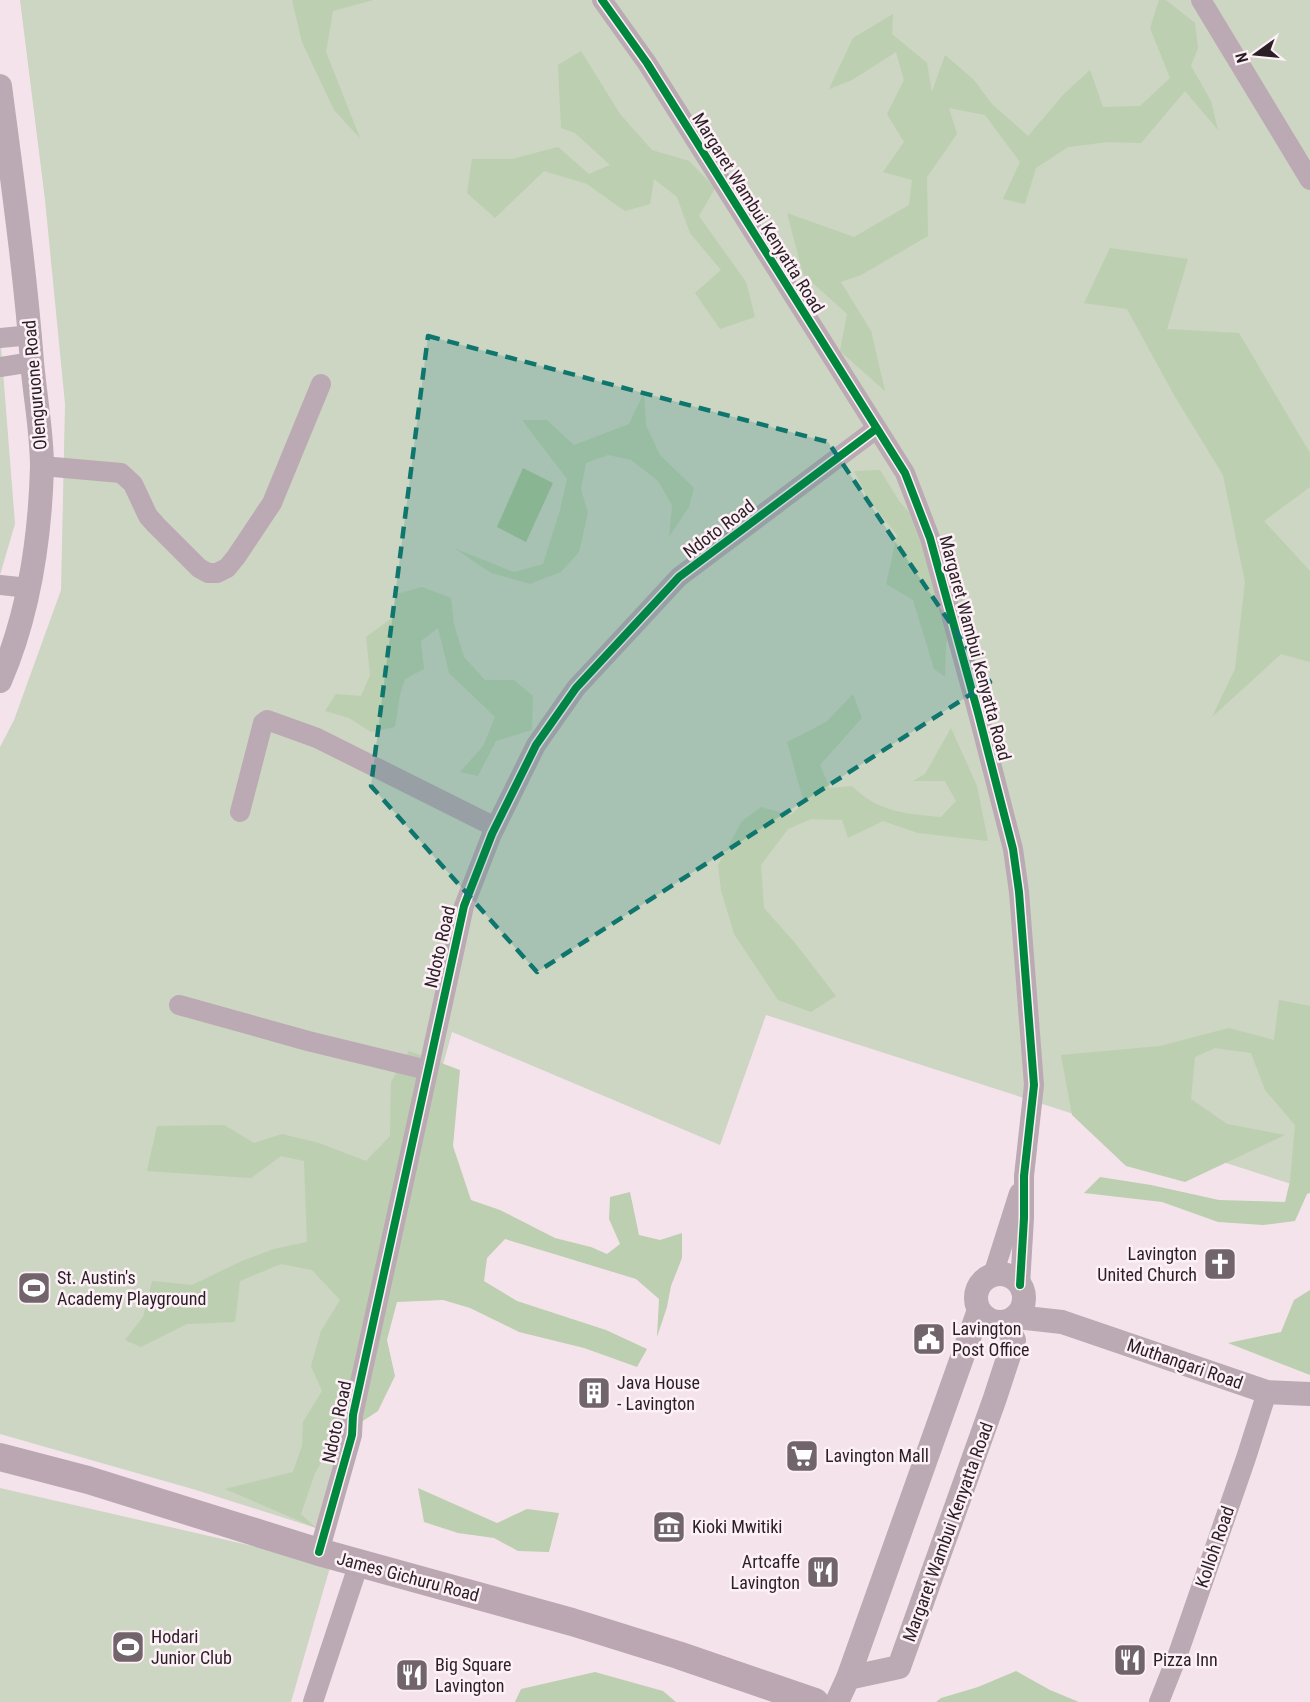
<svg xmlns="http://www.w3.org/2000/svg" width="1310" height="1702" viewBox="0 0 1310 1702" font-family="'Roboto Condensed',sans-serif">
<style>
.green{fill:#cdd5c3}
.forest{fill:#bccfb0}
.water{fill:#a9c59b}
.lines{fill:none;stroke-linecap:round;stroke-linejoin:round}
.minor{stroke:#bba9b3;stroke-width:20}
.tertiary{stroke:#bba9b3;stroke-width:24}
.secondary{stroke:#bba7b2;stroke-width:28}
.cycleway-casing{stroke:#fdf0f6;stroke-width:11}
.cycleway{stroke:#00873e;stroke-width:8}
.marked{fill:#0f766e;fill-opacity:0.2;stroke:#0f766e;stroke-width:4.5;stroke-dasharray:12 8;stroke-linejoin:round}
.labels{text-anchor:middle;stroke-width:5;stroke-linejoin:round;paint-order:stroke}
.street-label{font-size:18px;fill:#2a1f25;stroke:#fdf0f6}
.poi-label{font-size:18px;fill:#2a1f25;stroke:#fdf0f6;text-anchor:start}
</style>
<rect width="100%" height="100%" fill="#f5e3ec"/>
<g class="green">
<path d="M20,0H1310V1190L766,1015L720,1145L452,1032L316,1528L196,1490L0,1434V747L14,720L61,590L65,404L45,200Z"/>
<path d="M0,333L15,524L0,575Z"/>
<path d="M0,1488L331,1564L291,1702H0Z"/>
</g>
<g class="forest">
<path d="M292,0H373L333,11L326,52L360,138L334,110L302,42Z"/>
<path d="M1159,0H1166L1195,23L1198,48L1191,66L1211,101L1218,130L1185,91L1141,143L1108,142L1068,147L1036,168L1025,204L1003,199L1020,162L985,115L949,108L957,134L927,177L928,236L861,275L841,282L871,331L885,391L840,351L847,314L803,274L787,213L854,237L909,205L912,180L883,172L904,142L887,114L904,80L896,52L852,80L829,89L853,38L893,14L892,34L927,63L932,92L945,55L974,80L992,104L1028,136L1064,94L1090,70L1103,107L1140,106L1170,78L1150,28Z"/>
<path d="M581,51L620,114L652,150L689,161L715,188L699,216L746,282L755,317L720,329L695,293L721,270L690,233L677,197L654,179L650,204L625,211L587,184L544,171L495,218L467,193L472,159H512L558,147L589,174L610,165L575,133L561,128L558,65Z"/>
<path d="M1110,248L1188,259L1167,329L1239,333L1310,453V487L1264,521L1310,571V662L1281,654L1212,717L1235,669L1245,582L1223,475L1174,395L1127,309L1084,303Z"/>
<path d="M644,392L646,425L660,455L694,488L689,507L669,537L672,505L658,481L631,460L608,455L586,463L581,489L588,513L579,552L561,572L530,584L491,573L454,548L514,572L543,564L560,510L567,479L522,420H547L574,445L629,424Z"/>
<path d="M880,470L899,501L950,559L966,604L946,643L945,677L934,669L913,600L886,584L897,535L868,499L854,471Z"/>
<path d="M422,587L451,598L454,624L464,657L485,680H514L533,696L532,730L496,741L478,776L460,772L483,746L495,717L449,673L438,628L421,641L424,669L405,679L400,695L395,727L371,732L349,718L325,711L336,694L361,696L370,675L366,637L393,617L396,594Z"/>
<path d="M853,694L862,718L820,765L830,788L852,786C878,812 906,814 941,817L956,801L945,781H913L925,774L951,728L977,786L988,841L918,833L883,821L848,838L842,820L811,819L788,829L761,865L764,908L795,943L836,996L811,1012L778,1000L734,934L721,890L718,865L742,821L761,807L791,815L804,803L787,742L826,722Z"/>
<path d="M1279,1000L1310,1006V1193L1307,1194L1295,1221L1263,1225L1218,1222L1162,1202L1084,1193L1100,1177L1151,1185L1219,1200L1285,1202L1290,1181L1295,1125L1265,1090L1251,1053L1215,1048L1195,1057L1191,1099L1227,1124L1285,1135L1185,1182L1126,1166L1072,1115L1061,1055L1160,1046L1229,1028L1274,1040Z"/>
<path d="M409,1051L460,1070L453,1146L471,1200L500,1210L555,1238L591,1247L607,1254L620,1244L609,1219L610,1197L630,1192L639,1235L660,1240L682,1233V1258L671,1286L667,1307L657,1337L659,1299L636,1279L505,1239L487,1258L484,1281L517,1301L606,1330L647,1349L637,1367L584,1348L519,1332L470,1308L443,1300L397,1302L387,1340L395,1376L378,1411L334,1440L315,1473L301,1514L316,1528L225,1489L293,1472L302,1446L303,1422L322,1391L311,1366L321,1331L340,1300L312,1270L281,1264L240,1281L235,1322L187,1324L141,1347L125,1340L143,1317L152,1281L192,1285L242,1261L274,1249L307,1242L304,1161L281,1156L251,1178L147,1171L157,1126L224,1125L254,1143L282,1134L319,1143L366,1161L390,1136L391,1082Z"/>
<path d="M1310,1290V1375L1228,1343L1281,1332L1294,1300Z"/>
<path d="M418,1488L497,1523L527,1509L559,1513L549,1552L518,1551L494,1538L458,1533L424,1522Z"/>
<path d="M1016,1671L1050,1690L1079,1702H936L941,1698L978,1687Z"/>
<path d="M595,1672L663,1691L676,1702H515L521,1689Z"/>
</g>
<path class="water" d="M523,468L553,483L526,542L497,527Z"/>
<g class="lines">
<g class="minor">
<path d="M602,0L647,63L905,473L930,538L978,713L1013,849L1019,892L1034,1085L1024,1176V1218L1020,1285"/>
<path d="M1201,0L1310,180"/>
<path d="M0,338L31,335"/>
<path d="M0,367L32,362"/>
<path d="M42,466L121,473L133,484L148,516L156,525L199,568L208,573H217L227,568L236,557L272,503L321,384"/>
<path d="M0,585L29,588"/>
<path d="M240,812L263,723L267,720L317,738L495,827"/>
<path d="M179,1005L308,1041L427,1070"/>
<path d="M993,1275L1019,1193"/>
<path d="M319,1552L352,1435L353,1415L464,906L492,834L536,745L576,688L679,577L876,429"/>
<path d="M313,1702L359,1563"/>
<path d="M1159,1702L1178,1654L1246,1458L1267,1392"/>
</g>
<g class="tertiary">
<path d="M0,86C12,178 25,270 32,362C35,397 42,432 42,467C40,539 29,614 0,681"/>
<circle cx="1000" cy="1298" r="24"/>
<path d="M1016,1317L1062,1322L1267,1392L1310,1394"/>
<path d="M848,1678L899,1667L995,1398L1014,1340L1005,1322"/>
<path d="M837,1702L848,1678L979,1310"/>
</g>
<path class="secondary" d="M0,1457L88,1480L319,1552L572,1622L678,1655L815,1702"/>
<defs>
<g id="cycleway">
<path d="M602,0L647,63L905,473L930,538L978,713L1013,849L1019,892L1034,1085L1024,1176V1218L1020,1285"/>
<path d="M319,1552L352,1435L353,1415L464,906L492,834L536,745L576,688L679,577L876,429"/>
</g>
</defs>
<use href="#cycleway" class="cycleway-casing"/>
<use href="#cycleway" class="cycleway"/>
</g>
<path class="marked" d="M428,336L828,442L990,682L537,972L371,786Z"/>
<defs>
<symbol id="church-square" viewBox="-11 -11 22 22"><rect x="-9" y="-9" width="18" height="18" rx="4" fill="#71646b" stroke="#fdf0f6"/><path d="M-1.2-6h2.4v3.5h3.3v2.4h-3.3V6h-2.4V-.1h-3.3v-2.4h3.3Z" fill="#fff"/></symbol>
<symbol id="stadium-square" viewBox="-11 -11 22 22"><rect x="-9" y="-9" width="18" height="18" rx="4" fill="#71646b" stroke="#fdf0f6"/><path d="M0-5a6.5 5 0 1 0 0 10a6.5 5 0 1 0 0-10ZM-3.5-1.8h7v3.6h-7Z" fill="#fff"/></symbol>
<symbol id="civic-square" viewBox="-11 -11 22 22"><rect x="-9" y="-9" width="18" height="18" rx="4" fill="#71646b" stroke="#fdf0f6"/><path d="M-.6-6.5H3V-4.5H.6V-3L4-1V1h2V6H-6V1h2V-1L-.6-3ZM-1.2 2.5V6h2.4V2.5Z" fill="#fff"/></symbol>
<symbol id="building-square" viewBox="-11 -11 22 22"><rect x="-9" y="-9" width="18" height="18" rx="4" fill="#71646b" stroke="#fdf0f6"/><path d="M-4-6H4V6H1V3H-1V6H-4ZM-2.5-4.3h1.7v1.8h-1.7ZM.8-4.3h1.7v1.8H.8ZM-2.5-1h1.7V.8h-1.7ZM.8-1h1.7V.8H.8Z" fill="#fff"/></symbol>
<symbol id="supermarket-square" viewBox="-11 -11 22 22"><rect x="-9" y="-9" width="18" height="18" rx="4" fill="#71646b" stroke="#fdf0f6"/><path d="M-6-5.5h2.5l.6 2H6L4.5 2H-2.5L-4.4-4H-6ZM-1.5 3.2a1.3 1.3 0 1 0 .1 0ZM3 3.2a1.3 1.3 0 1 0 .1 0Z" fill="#fff"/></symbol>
<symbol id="museum-square" viewBox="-11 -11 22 22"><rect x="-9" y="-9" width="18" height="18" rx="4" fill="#71646b" stroke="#fdf0f6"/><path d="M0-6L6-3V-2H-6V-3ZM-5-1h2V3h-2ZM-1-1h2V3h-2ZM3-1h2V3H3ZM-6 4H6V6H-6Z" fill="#fff"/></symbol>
<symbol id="restaurant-square" viewBox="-11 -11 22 22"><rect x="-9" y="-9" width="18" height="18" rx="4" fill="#71646b" stroke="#fdf0f6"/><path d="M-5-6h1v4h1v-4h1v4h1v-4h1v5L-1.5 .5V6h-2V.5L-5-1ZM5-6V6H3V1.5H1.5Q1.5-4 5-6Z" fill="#fff"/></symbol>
</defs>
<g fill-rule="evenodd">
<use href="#church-square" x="1201" y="1245" width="38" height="38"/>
<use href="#stadium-square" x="15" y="1269" width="38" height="38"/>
<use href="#civic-square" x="910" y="1320" width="38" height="38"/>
<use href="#building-square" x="575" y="1374" width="38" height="38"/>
<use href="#supermarket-square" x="783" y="1437" width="38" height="38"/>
<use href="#museum-square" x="650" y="1508" width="38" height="38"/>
<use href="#restaurant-square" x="804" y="1553" width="38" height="38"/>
<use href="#stadium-square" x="109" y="1628" width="38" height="38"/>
<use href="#restaurant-square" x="1111" y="1641" width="38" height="38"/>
<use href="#restaurant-square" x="393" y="1656" width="38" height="38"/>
</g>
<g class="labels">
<g class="street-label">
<text transform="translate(758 213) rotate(58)" y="6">Margaret Wambui Kenyatta Road</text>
<text transform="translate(35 385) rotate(-95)" y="6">Olenguruone Road</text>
<text transform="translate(719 529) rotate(-37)" y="6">Ndoto Road</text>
<text transform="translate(975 648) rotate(75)" y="6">Margaret Wambui Kenyatta Road</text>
<text transform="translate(440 947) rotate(-77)" y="6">Ndoto Road</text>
<text transform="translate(1185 1364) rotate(19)" y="6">Muthangari Road</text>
<text transform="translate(337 1422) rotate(-78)" y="6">Ndoto Road</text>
<text transform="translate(948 1532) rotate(-70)" y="6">Margaret Wambui Kenyatta Road</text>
<text transform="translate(1215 1547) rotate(-71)" y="6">Kolloh Road</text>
<text transform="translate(408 1577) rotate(15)" y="6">James Gichuru Road</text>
</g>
<g class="poi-label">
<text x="1197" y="1260" text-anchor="end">Lavington<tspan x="1197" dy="21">United Church</tspan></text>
<text x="57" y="1284">St. Austin's<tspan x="57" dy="21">Academy Playground</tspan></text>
<text x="952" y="1335">Lavington<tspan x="952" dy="21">Post Office</tspan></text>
<text x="617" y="1389">Java House<tspan x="617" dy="21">- Lavington</tspan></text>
<text x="825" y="1462">Lavington Mall</text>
<text x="692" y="1533">Kioki Mwitiki</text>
<text x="800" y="1568" text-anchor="end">Artcaffe<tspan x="800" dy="21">Lavington</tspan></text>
<text x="151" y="1643">Hodari<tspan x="151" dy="21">Junior Club</tspan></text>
<text x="1153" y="1666">Pizza Inn</text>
<text x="435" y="1671">Big Square<tspan x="435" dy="21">Lavington</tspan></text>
</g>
</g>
<g transform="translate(1256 54) rotate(255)" stroke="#fdf0f6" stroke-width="4.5" paint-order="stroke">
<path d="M0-4.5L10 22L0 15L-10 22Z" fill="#2a1f25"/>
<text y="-9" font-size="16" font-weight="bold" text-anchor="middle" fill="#2a1f25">N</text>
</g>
</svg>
